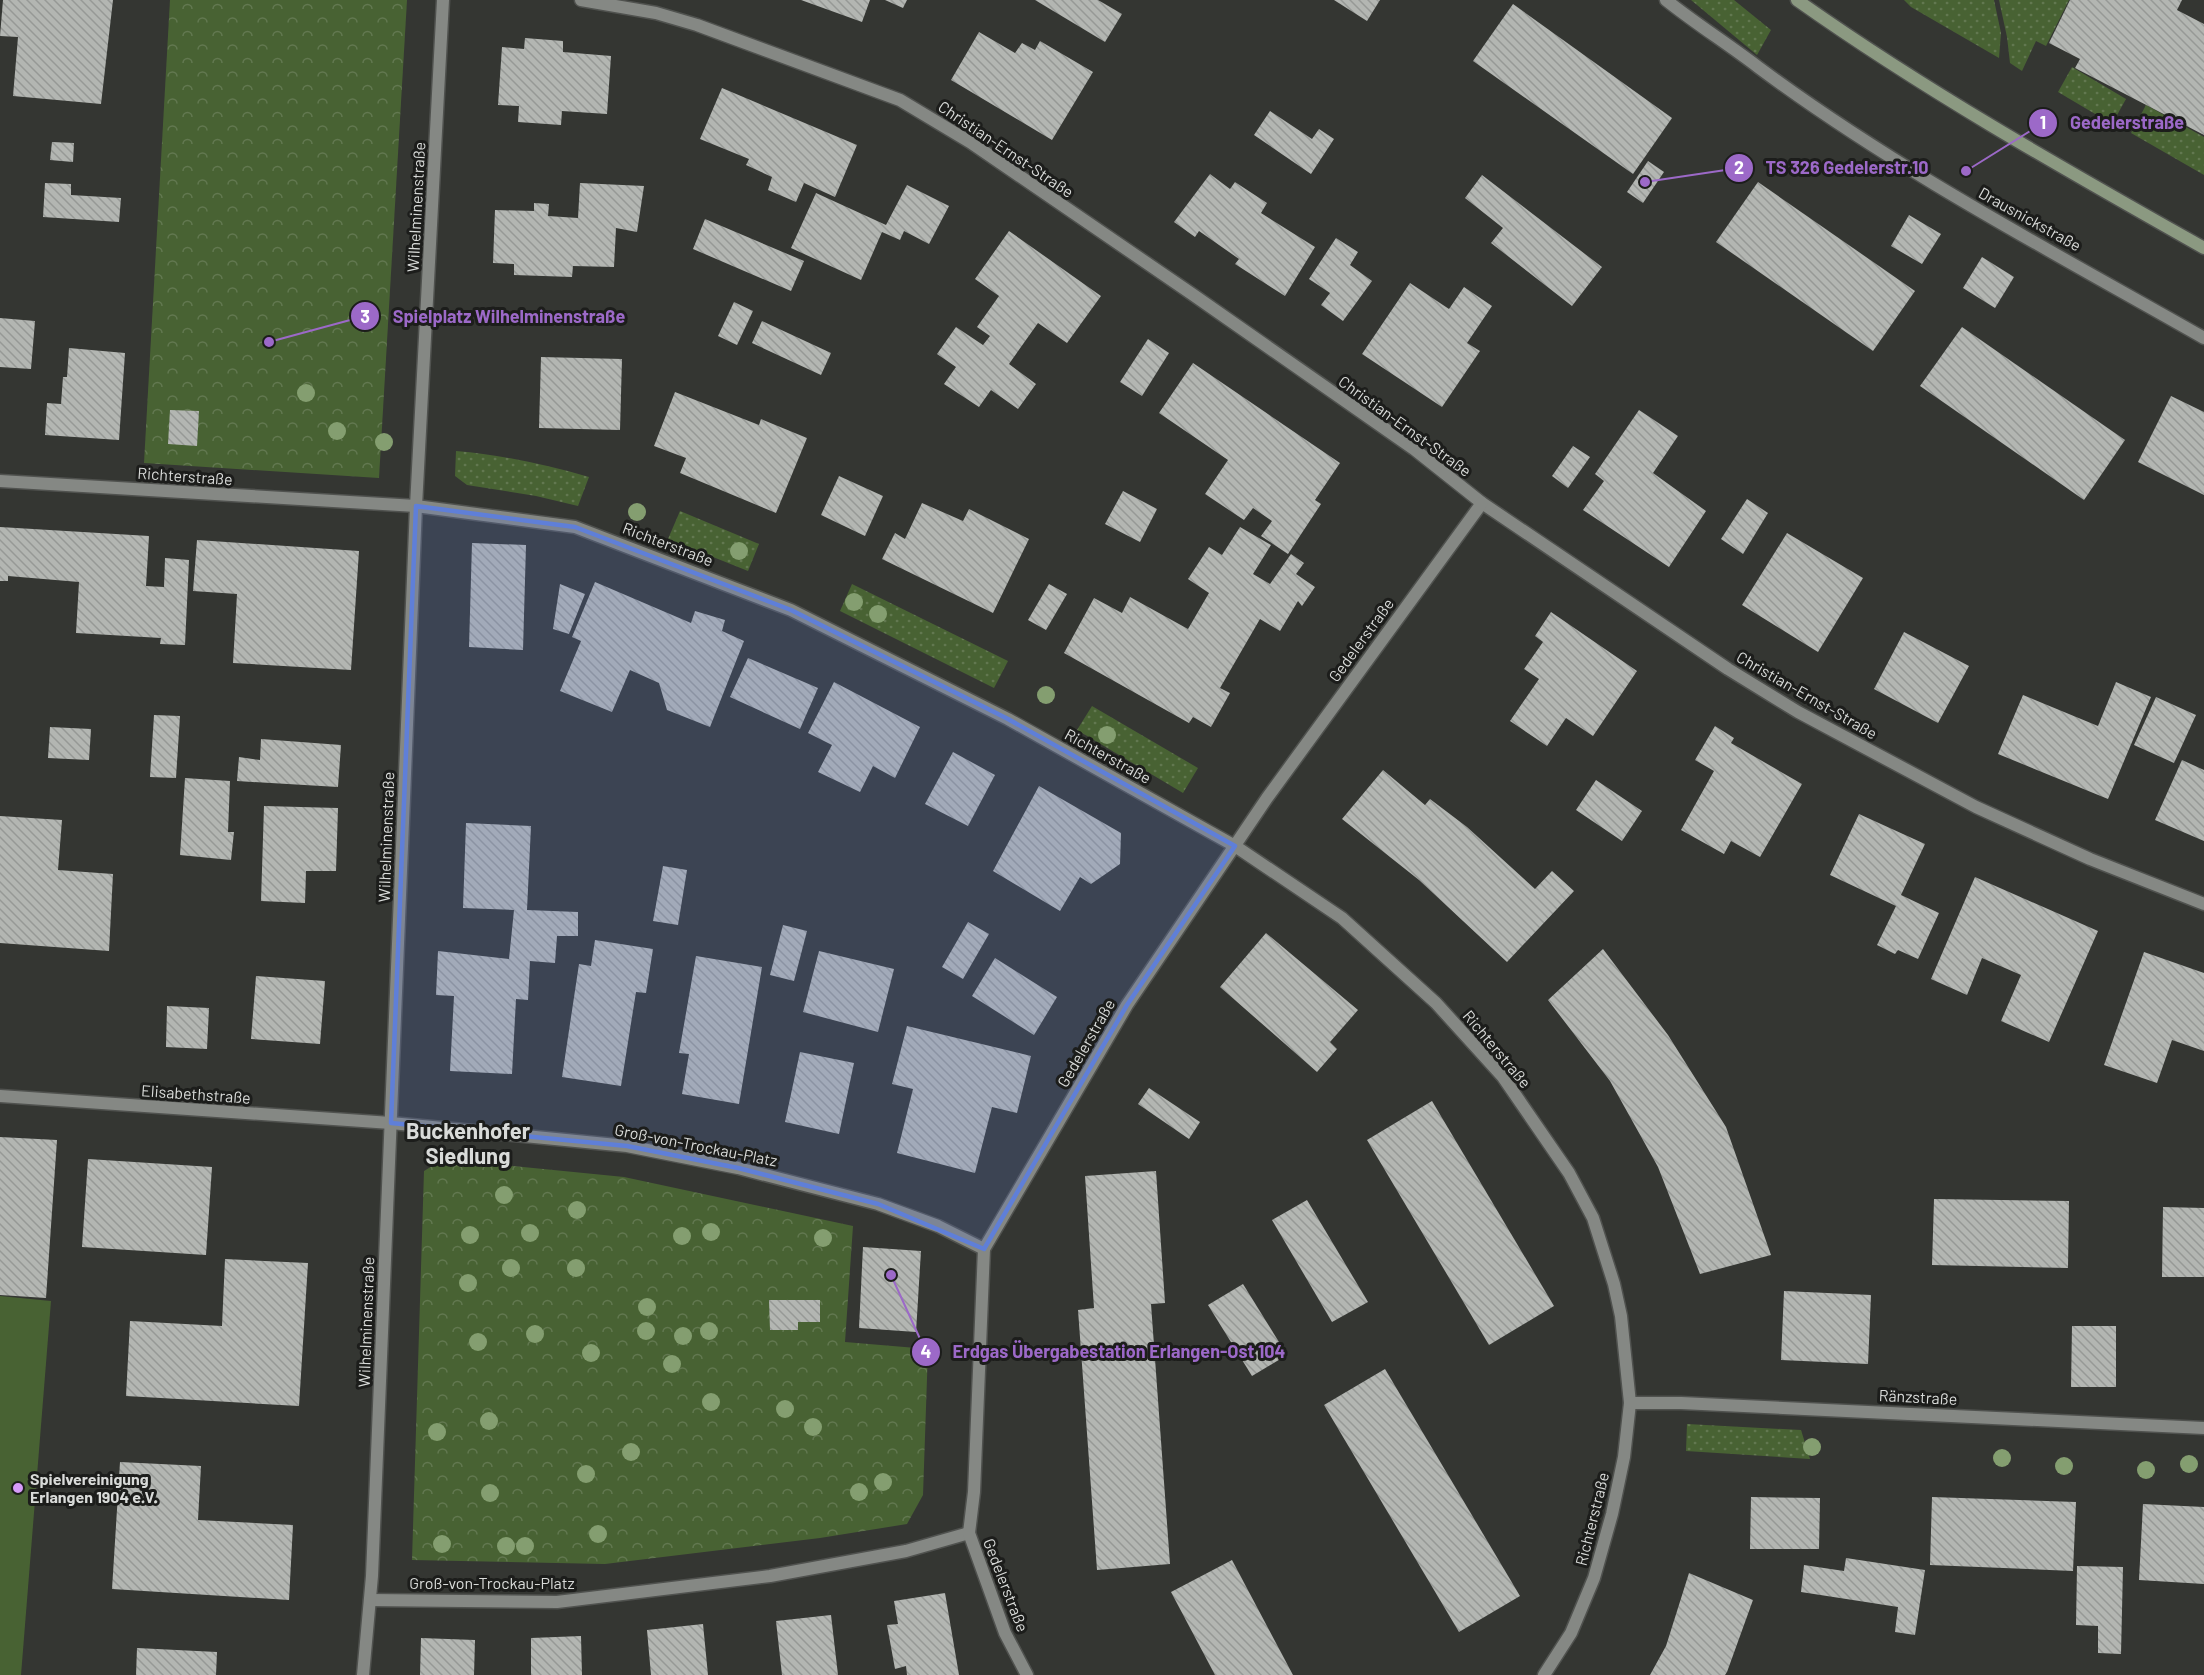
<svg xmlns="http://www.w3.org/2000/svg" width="2204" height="1675" viewBox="0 0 2204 1675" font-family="Barlow,sans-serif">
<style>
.grass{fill:url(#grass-dots)}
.park{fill:url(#park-crowns)}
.pitch{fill:#486233}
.building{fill:url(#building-back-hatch)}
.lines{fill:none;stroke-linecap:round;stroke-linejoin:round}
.minor-casing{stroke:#50524f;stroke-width:15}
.secondary-casing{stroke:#50524f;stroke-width:15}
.minor{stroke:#858884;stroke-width:12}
.secondary{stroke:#8b9981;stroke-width:12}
.tree{fill:#849e70}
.marked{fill:#5f7fd8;fill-opacity:0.2;stroke:#5f7fd8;stroke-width:4.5;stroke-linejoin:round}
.poi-dot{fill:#d69bf9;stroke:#1c1d1b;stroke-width:2}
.labels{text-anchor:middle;stroke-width:6;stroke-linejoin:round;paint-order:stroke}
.street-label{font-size:16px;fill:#d9dbd9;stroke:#1c1d1b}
.poi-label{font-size:16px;font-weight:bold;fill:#d9dbd9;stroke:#1c1d1b;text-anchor:start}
.district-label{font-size:22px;font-weight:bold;fill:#d9dbd9;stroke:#1c1d1b}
.leader{fill:none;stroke:#9c69c8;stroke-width:2}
.callout-dot{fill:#9c69c8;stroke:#1c1d1b;stroke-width:2}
.mark-label{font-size:18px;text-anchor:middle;font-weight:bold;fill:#fff}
.callout-label{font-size:18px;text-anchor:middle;font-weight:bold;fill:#9c69c8;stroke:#1c1d1b;stroke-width:6;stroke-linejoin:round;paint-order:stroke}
</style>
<defs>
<pattern id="grass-dots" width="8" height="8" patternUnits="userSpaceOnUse" patternTransform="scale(1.5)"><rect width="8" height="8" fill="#486233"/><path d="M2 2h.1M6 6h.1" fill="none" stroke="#627850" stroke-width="1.8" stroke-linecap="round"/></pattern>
<pattern id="park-crowns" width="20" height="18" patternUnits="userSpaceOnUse" patternTransform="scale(1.5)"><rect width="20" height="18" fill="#486233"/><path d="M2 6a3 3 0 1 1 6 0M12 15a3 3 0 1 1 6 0" fill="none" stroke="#627850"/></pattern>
<pattern id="building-back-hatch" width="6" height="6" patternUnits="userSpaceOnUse" patternTransform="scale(1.5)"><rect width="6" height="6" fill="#b3b6b2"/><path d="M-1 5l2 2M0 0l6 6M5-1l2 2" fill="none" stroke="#969996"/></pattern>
</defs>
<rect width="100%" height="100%" fill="#343632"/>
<g class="grass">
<path d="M1691,0H1734L1771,30L1757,55Z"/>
<path d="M1904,0H1994L2001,33L1999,58L1911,7Z"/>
<path d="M1999,0H2069L2046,46L2036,41L2022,71L2010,63L2007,37Z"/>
<path d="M2072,67L2126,99L2112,124L2058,92Z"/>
<path d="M2146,105L2204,137V175L2131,133Z"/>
<path d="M456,451C502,455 545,464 589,477L578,506L536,496L467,485L455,476Z"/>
<path d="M680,511L759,544L748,571L668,539Z"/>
<path d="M852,584L1008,661L994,688L840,611Z"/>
<path d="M1092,706L1198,768L1183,793L1077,730Z"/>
<path d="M1687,1424L1801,1430L1810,1459L1686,1451Z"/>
</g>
<g class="park">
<path d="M170,0H407L379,478L144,463Z"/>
<path d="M444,1159L624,1177L853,1226L845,1342L928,1349L923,1495L907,1524L820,1538L605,1564L412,1560L424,1171Z"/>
</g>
<path class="pitch" d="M0,1296L51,1301L21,1675H0Z"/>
<g class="building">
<path d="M3,0H113L101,104L13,96L18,37L0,36Z"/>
<path d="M801,0H870L862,22Z"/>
<path d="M885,0H907L903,8Z"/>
<path d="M1035,0H1098L1122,14L1105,42Z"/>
<path d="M1334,0H1380L1367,21Z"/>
<path d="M2070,0H2182L2177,10L2204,24V135L2075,68L2080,59L2049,43Z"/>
<path d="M1513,4L1672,118L1633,174L1473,61Z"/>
<path d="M979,32L1015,53L1022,43L1035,50L1040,41L1093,72L1052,140L951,80Z"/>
<path d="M525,38L563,41V52L611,56L607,114L562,111L561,125L518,122L519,106L498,105L502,47L524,49Z"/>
<path d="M722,88L857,145L835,197L804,183L796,202L768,190L772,177L746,165L749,159L700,139Z"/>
<path d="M1270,111L1312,139L1319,129L1334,139L1311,174L1254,135Z"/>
<path d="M52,142L74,143L73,162L50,160Z"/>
<path d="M1648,161L1664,172L1643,203L1627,192Z"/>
<path d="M1210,174L1230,189L1235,182L1267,203L1261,213L1315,247L1285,296L1235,264L1239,259L1199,231L1195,237L1174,222Z"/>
<path d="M1482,175L1602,267L1572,306L1491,243L1503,228L1465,198Z"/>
<path d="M1758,182L1915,291L1873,351L1716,242Z"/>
<path d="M45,183L71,184V195L121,198L119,222L43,217Z"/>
<path d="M580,183L644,186L637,232L616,228L614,267L573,266L572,277L514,275V264L493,263L495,210L534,211V203L549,204L548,216L578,218Z"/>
<path d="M907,185L949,206L929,244L904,231L900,240L882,232L861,280L791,248L816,193L886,225Z"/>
<path d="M1909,215L1941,234L1922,264L1891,246Z"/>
<path d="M705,219L804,261L791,291L693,249Z"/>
<path d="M1009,231L1101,296L1067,343L1038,323L1009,364L1036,384L1018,409L991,390L979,407L944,384L956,367L937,354L956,327L983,345L990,336L977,327L999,296L975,279Z"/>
<path d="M1336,238L1358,252L1350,265L1372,281L1343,321L1321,305L1330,293L1309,279Z"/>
<path d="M1982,257L2014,277L1995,308L1963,288Z"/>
<path d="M1410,283L1449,309L1464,287L1492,306L1467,343L1480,351L1442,407L1362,354Z"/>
<path d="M734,302L753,311L737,345L718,336Z"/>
<path d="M0,318L35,321L31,369L0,367Z"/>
<path d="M762,321L831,353L821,375L752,343Z"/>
<path d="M1962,327L2125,440L2084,500L1920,386Z"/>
<path d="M1148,339L1169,353L1142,396L1120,382Z"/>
<path d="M69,348L125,353L119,440L45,435L47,403L61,404L63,377H67Z"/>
<path d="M541,357L622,359L620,430L539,428Z"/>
<path d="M1193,363L1340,463L1315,500L1321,504L1288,554L1261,536L1272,521L1253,508L1244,520L1205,494L1228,460L1159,413Z"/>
<path d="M675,392L759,425L761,419L807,438L776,513L680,473L686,458L654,446Z"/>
<path d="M2171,396L2204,412V495L2138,462Z"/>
<path d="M170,410L199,411L197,446L168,444Z"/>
<path d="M1639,410L1678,436L1653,473L1706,511L1669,567L1583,510L1604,481L1595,474Z"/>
<path d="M1573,446L1590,457L1568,488L1552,476Z"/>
<path d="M839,476L883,496L865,536L821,515Z"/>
<path d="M1123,491L1157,509L1140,542L1105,524Z"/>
<path d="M1747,499L1768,513L1743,554L1721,539Z"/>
<path d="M922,503L963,521L969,509L1029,539L993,613L882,559L895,533L905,539Z"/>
<path d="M0,527L149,536L146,586L164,587L165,558L189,560L185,645L160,644L161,638L76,633L79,582L8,576V581H0Z"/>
<path d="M1240,527L1271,545L1253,574L1270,584L1291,554L1304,563L1296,574L1315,587L1302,606L1298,601L1280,631L1260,619L1220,688L1230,693L1211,727L1193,717L1189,723L1064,653L1094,598L1122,613L1130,597L1188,629L1209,593L1188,579L1209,547L1222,555Z"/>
<path d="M1787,533L1863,578L1818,652L1742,605Z"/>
<path d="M197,540L359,551L351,670L233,663L237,594L193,591Z"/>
<path d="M472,543L526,545L523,650L469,647Z"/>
<path d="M595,582L691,623L695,611L725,620L722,631L744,641L710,727L667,710L659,683L630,670L612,712L560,691L581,641L572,637Z"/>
<path d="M560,584L585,594L569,634L553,629Z"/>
<path d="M1049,584L1067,594L1046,630L1028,620Z"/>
<path d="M1551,612L1637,671L1593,736L1566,718L1547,746L1510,721L1539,679L1524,669L1543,642L1535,636Z"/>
<path d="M1904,632L1969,666L1938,723L1874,689Z"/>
<path d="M748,658L818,688L800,729L730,697Z"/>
<path d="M834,682L920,727L895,778L873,766L860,792L818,772L832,745L808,733Z"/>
<path d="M2116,682L2151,697L2108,799L1998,754L2023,695L2098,726Z"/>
<path d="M2156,697L2196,715L2174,763L2134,745Z"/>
<path d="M154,715L180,716L176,778L150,777Z"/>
<path d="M1715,726L1734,738L1731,743L1802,784L1760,857L1731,841L1724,854L1681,830L1714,771L1695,760Z"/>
<path d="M50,727L91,729L89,760L48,758Z"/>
<path d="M261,739L341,745L338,787L237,781L239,757L260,760Z"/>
<path d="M953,752L995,775L968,826L925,804Z"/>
<path d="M2182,760L2204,770V841L2155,820Z"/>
<path d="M1383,770L1425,805L1430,799L1467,827L1535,889L1552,871L1574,891L1507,962L1419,880L1342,819Z"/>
<path d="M185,778L230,781L228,832H234L231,860L180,855Z"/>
<path d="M1596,780L1642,811L1622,841L1576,810Z"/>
<path d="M1039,786L1121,833L1120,864L1091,884L1080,877L1060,911L993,871Z"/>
<path d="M264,806L338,808L336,871H306L305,903L261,901Z"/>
<path d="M1859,814L1925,844L1901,895L1939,913L1918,959L1898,950L1895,954L1877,945L1896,906L1830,875Z"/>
<path d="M0,816L62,820L58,870L113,874L109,951L0,943Z"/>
<path d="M466,823L531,826L527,910L578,912V936H557L555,963L530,961L528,1000L516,999L512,1074L450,1071L454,996L436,995L438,951L509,959L514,910L463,908Z"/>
<path d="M663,866L687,870L678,925L653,921Z"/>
<path d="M1975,877L2098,931L2049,1042L2001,1021L2021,975L1982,958L1967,995L1931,979Z"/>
<path d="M968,922L989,934L963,979L942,967Z"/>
<path d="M783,925L807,931L794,981L770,975Z"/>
<path d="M1266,933L1358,1010L1330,1042L1337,1049L1317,1072L1220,987Z"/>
<path d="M595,940L653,949L646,993L636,992L621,1086L562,1077L579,964L591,966Z"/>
<path d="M1603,949L1668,1035L1726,1127L1771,1255L1700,1274L1658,1167L1610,1081L1548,1000Z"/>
<path d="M819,951L894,969L878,1032L803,1012Z"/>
<path d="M2144,952L2204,973V1051L2172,1040L2157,1083L2104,1065Z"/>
<path d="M696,956L762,967L739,1104L682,1094L689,1054L679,1053Z"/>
<path d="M995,958L1057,997L1034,1035L972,996Z"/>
<path d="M256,976L325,981L320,1044L251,1039Z"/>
<path d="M167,1006L209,1008L207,1049L166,1047Z"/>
<path d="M907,1026L1031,1056L1017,1113L992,1107L975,1173L897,1153L913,1089L892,1084Z"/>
<path d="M800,1052L854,1063L839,1134L785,1122Z"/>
<path d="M1149,1088L1200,1122L1189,1139L1138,1104Z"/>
<path d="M1432,1101L1554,1306L1489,1345L1367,1140Z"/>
<path d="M0,1137L57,1140L46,1298L0,1295Z"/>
<path d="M88,1159L212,1167L206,1255L82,1247Z"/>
<path d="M1156,1171L1165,1303L1151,1304L1170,1564L1097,1570L1078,1310L1094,1308L1085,1176Z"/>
<path d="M1934,1199L2069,1201L2068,1268L1932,1265Z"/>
<path d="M1307,1200L1368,1302L1332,1322L1272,1220Z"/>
<path d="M2163,1207L2204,1208V1277H2162Z"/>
<path d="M863,1247L921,1251L916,1332L859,1328Z"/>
<path d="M225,1259L308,1263L299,1406L126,1396L130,1321L222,1326Z"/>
<path d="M1243,1284L1287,1355L1252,1376L1208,1305Z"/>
<path d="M1784,1291L1871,1295L1868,1364L1781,1360Z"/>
<path d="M769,1300H820V1322H798V1330H770Z"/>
<path d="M2072,1326H2116V1387H2071Z"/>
<path d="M1385,1369L1520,1596L1459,1632L1324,1405Z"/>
<path d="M120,1462L201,1466L198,1520L293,1525L289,1600L112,1589Z"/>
<path d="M1751,1497L1820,1498L1819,1549H1750Z"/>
<path d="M1932,1497L2076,1502L2073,1571L1930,1565Z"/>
<path d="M2143,1504L2204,1507V1584L2139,1580Z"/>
<path d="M1846,1558L1925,1570L1915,1635L1895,1632L1898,1607L1801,1592L1804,1565L1844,1571Z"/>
<path d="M1232,1560L1293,1675H1215L1171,1592Z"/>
<path d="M2077,1566L2123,1567L2121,1654L2098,1653V1626L2076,1625Z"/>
<path d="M1689,1573L1753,1600L1727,1672L1725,1675H1650L1666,1646Z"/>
<path d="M945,1593L959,1675H907L906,1666L895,1669L887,1625L898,1624L894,1601Z"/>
<path d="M831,1615L838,1675H782L776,1621Z"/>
<path d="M703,1624L708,1675H651L647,1630Z"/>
<path d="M581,1636L582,1675H531V1638Z"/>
<path d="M421,1638L475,1640L474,1675H420Z"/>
<path d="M137,1648L217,1652L216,1675H136Z"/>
</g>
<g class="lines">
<defs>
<g id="minor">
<path d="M581,0L656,13L697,25L900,100L970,142L1192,294L1414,449L1482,503L1728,669L1798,712L1976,807L2090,859L2204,904"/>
<path d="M1666,0C1696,24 1728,44 1758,67C1898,171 2053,252 2204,338"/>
<path d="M0,481L416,506L575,527L791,610L1008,719L1235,846L1342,918L1436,1003L1503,1077L1569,1173L1593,1218L1614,1284L1621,1316L1630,1403L1624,1457L1612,1514L1594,1578L1571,1633L1544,1675"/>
<path d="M0,1096L391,1123L627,1146L738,1168L878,1204L938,1226L984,1249"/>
<path d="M1630,1403H1681L2204,1428"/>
<path d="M370,1600L557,1602L770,1576L906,1551L969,1533"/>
<path d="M363,1675L372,1576L416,506L443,0"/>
<path d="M1027,1675L1005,1633L969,1533L974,1492L984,1249L1127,1005L1267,798L1482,503"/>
</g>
<path id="secondary" d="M1797,0C1927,92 2066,170 2204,248"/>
</defs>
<use href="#minor" class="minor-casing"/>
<use href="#secondary" class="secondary-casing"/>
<use href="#minor" class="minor"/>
<use href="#secondary" class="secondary"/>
</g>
<g class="tree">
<circle cx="306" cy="393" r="9"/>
<circle cx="337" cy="431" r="9"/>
<circle cx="384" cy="442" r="9"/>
<circle cx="637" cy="512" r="9"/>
<circle cx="739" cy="551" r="9"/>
<circle cx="854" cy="602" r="9"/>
<circle cx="878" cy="614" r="9"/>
<circle cx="1046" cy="695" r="9"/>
<circle cx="1107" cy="735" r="9"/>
<circle cx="504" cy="1195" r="9"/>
<circle cx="577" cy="1210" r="9"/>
<circle cx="711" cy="1232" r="9"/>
<circle cx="530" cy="1233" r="9"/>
<circle cx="470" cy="1235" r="9"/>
<circle cx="682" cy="1236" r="9"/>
<circle cx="823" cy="1238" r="9"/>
<circle cx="511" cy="1268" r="9"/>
<circle cx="576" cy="1268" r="9"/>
<circle cx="468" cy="1283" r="9"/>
<circle cx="647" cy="1307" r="9"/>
<circle cx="646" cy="1331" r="9"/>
<circle cx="709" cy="1331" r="9"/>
<circle cx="535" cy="1334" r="9"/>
<circle cx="683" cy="1336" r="9"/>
<circle cx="478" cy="1342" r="9"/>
<circle cx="591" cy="1353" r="9"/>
<circle cx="672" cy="1364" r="9"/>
<circle cx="711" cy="1402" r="9"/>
<circle cx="785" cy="1409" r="9"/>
<circle cx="489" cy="1421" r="9"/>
<circle cx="813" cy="1427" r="9"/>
<circle cx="437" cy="1432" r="9"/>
<circle cx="1812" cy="1447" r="9"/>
<circle cx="631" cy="1452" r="9"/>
<circle cx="2002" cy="1458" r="9"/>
<circle cx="2189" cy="1464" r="9"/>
<circle cx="2064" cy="1466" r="9"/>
<circle cx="2146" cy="1470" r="9"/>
<circle cx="586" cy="1474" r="9"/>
<circle cx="883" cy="1482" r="9"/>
<circle cx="859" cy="1492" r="9"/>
<circle cx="490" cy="1493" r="9"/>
<circle cx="598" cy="1534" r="9"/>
<circle cx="442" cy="1544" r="9"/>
<circle cx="506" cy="1546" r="9"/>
<circle cx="525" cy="1546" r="9"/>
</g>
<path class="marked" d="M416,506L575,527L791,610L1008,719L1235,846L1127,1005L984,1249L878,1204L738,1168L627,1146L391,1123Z"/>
<circle class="poi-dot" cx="18" cy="1488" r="6"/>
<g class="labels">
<g class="street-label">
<text transform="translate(1006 149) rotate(34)" y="6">Christian-Ernst-Straße</text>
<text transform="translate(416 207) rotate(-87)" y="6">Wilhelminenstraße</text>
<text transform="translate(2030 219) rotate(29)" y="6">Drausnickstraße</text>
<text transform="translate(1405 426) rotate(36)" y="6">Christian-Ernst-Straße</text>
<text transform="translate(185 476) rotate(4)" y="6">Richterstraße</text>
<text transform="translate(668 544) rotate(21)" y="6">Richterstraße</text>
<text transform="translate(1361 640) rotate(-54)" y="6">Gedelerstraße</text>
<text transform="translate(1807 695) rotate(30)" y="6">Christian-Ernst-Straße</text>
<text transform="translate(1108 756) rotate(29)" y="6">Richterstraße</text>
<text transform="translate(386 837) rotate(-88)" y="6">Wilhelminenstraße</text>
<text transform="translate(1086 1043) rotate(-60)" y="6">Gedelerstraße</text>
<text transform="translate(1497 1049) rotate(50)" y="6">Richterstraße</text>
<text transform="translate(196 1094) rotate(4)" y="6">Elisabethstraße</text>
<text transform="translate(696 1145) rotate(11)" y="6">Groß-von-Trockau-Platz</text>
<text transform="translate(366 1322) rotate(-88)" y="6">Wilhelminenstraße</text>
<text transform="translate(1918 1397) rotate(3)" y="6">Ränzstraße</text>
<text transform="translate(1592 1519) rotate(-76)" y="6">Richterstraße</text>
<text x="492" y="1589">Groß-von-Trockau-Platz</text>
<text transform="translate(1006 1585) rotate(69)" y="6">Gedelerstraße</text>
</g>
<g class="poi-label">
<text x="30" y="1485">Spielvereinigung<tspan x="30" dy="18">Erlangen 1904 e.V.</tspan></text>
</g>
<g class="district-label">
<text x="468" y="1139">Buckenhofer<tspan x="468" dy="25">Siedlung</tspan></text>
</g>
</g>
<path class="leader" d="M1966 171L2043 123M1645 182L1739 168M269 342L365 316M891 1275L926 1352"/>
<g class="callout-dot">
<circle cx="1966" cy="171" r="6"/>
<circle cx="1645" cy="182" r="6"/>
<circle cx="269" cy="342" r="6"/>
<circle cx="891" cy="1275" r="6"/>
<circle cx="2043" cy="123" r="15"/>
<circle cx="1739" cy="168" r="15"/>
<circle cx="365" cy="316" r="15"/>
<circle cx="926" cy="1352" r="15"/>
</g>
<g class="mark-label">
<text x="2043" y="129">1</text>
<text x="1739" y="174">2</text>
<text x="365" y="323">3</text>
<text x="926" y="1358">4</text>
</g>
<g class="callout-label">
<text x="2127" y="129">Gedelerstraße</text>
<text x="1847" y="174">TS 326 Gedelerstr.10</text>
<text x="509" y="323">Spielplatz Wilhelminenstraße</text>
<text x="1119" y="1358">Erdgas Übergabestation Erlangen-Ost 104</text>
</g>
</svg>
